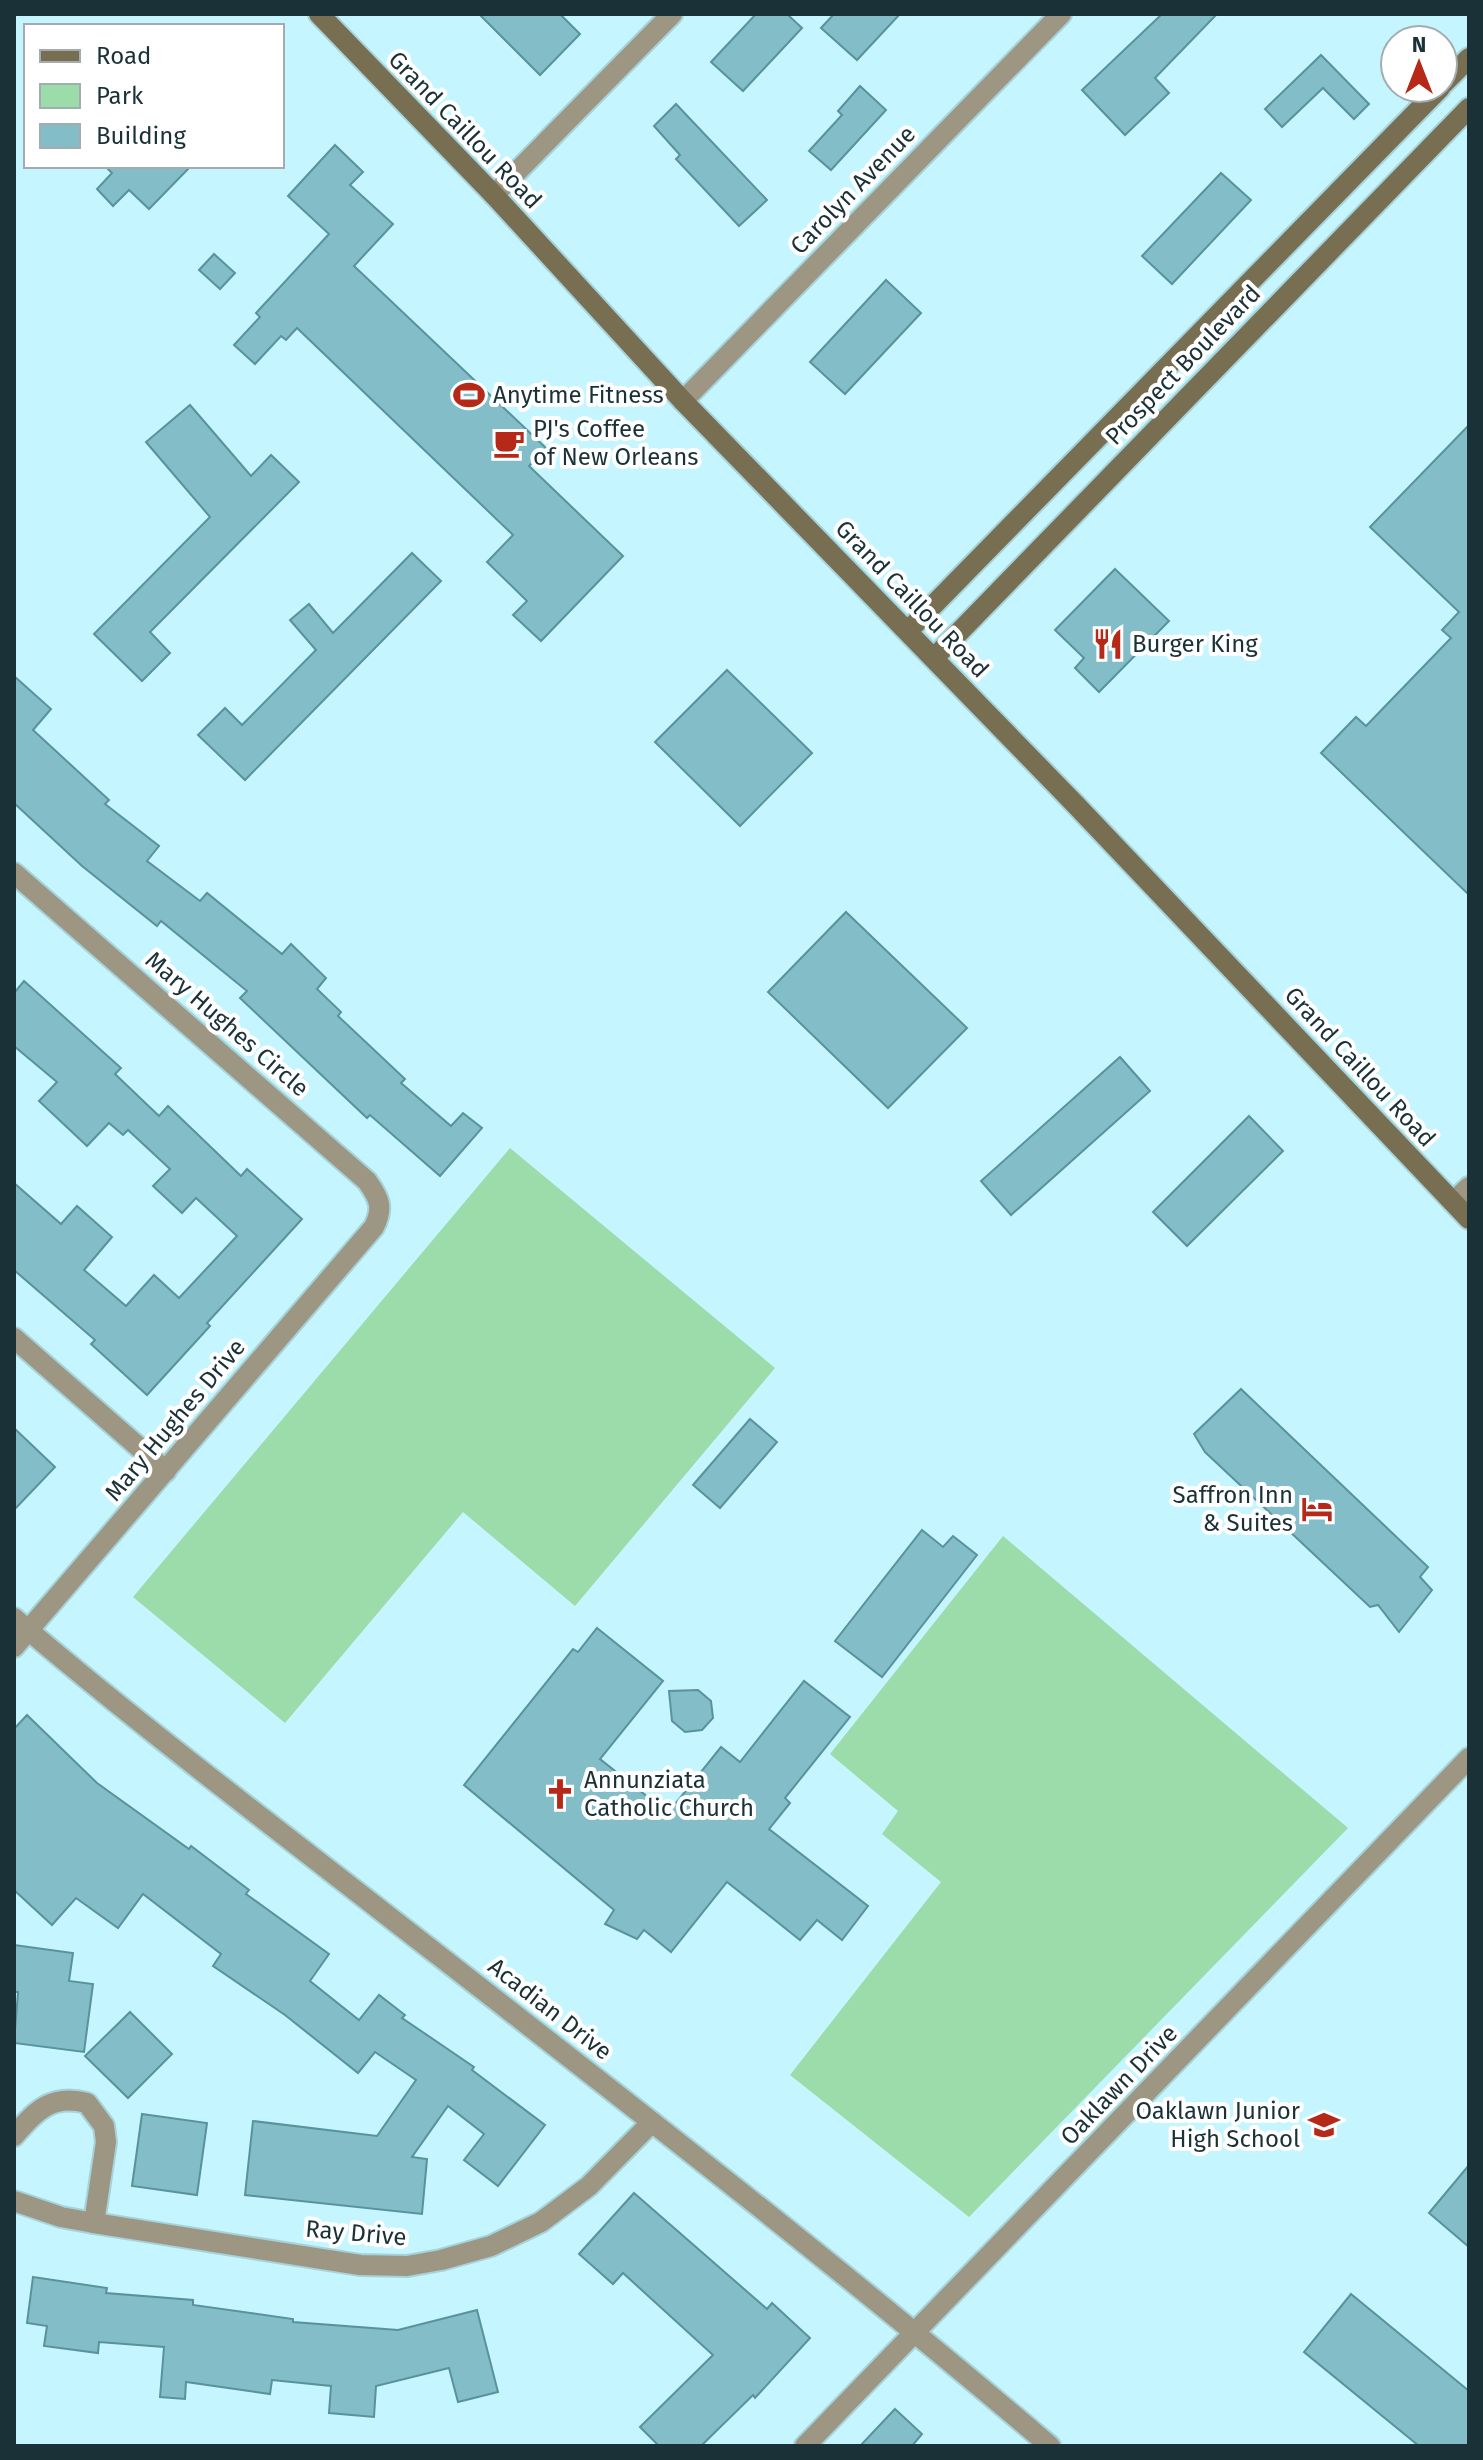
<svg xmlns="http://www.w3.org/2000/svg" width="1483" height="2460" viewBox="0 0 1483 2460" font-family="'Fira Sans',sans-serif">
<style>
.green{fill:#9cdbaa}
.building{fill:#82bdc8;stroke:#58929d;stroke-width:2}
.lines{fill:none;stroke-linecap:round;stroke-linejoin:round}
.minor-casing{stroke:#a6d2da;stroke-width:24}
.secondary-casing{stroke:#a6d2da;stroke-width:24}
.minor{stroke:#9d9683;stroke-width:20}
.secondary{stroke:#786e52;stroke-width:20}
.labels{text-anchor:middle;stroke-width:8;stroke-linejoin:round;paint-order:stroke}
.street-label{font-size:24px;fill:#1a3237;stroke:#fff}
.poi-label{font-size:24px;fill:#1a3237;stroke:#fff;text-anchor:start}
</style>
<rect width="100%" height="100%" fill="#c5f5fe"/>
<g class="green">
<path d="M510,1148L775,1368L575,1606L463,1512L285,1723L133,1597Z"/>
<path d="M1003,1536L1348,1828L969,2217L790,2075L941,1882L882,1834L898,1811L830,1754Z"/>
</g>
<g class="building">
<path d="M479,14H560L580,34L540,75Z"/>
<path d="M756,14H787L802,28L743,91L711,62Z"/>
<path d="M834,14H900L857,60L821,28Z"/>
<path d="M1162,14H1217L1155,78L1169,93L1125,135L1082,90Z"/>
<path d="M1321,55L1369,104L1354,119L1323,88L1282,127L1265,109Z"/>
<path d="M860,86L886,110L831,170L809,151L842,115L838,111Z"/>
<path d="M676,104L767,200L739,226L676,159L680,155L654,126Z"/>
<path d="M335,145L363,172L350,185L393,224L354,266L546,448L529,466L623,556L541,641L513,615L527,601L487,562L513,535L297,328L286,340L281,336L255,364L234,345L260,317L256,313L329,234L288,196Z"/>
<path d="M105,166H191L149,209L129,190L113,206L97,189L112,173Z"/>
<path d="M1221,173L1251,200L1172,284L1142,256Z"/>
<path d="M214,254L235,273L220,289L199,270Z"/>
<path d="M886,280L921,313L845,394L810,362Z"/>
<path d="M190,405L251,476L271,455L299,482L150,632L170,653L142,681L94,634L210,517L146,442Z"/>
<path d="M1469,425V895L1321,753L1356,717L1366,726L1451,638L1442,630L1459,612L1370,527Z"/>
<path d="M412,553L441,581L245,780L198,735L225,708L242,725L316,650L290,620L309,604L333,633Z"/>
<path d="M1115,569L1169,621L1099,692L1075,668L1084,658L1055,630Z"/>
<path d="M727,670L812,753L740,826L655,742Z"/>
<path d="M14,676L51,709L33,730L109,800L105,804L159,846L147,861L200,901L207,893L282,954L291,944L326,978L317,989L341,1012L338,1016L405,1079L401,1083L451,1126L463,1113L482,1128L440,1176L370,1115L367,1118L240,998L247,991L161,921L157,926L82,866L14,803Z"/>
<path d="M846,912L967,1028L888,1108L768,992Z"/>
<path d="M24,981L121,1068L115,1074L159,1116L168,1106L241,1176L247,1169L302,1219L207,1323L210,1326L147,1395L91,1344L95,1340L14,1270V1183L61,1224L77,1206L112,1237L84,1270L126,1306L154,1275L179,1298L237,1236L196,1198L182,1213L153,1186L170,1169L128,1130L123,1135L109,1123L87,1146L39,1101L57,1082L14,1046V993Z"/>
<path d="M1120,1057L1150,1091L1011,1215L981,1181Z"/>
<path d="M1249,1116L1283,1151L1187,1246L1153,1212Z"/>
<path d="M1241,1389L1428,1567L1420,1577L1432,1590L1399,1632L1378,1605L1370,1607L1205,1452L1194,1434Z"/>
<path d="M750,1419L777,1442L720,1508L693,1485Z"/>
<path d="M14,1428L55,1467L14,1510Z"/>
<path d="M922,1530L943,1547L953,1536L977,1555L882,1677L835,1641Z"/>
<path d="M597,1628L663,1681L600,1759L668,1813L721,1747L740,1762L804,1681L850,1717L785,1798L790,1803L769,1829L868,1906L842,1940L817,1920L800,1940L727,1882L671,1952L644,1930L637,1939L605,1924L614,1910L464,1785L573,1649L578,1652Z"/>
<path d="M698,1690L711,1701L713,1718L702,1730L685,1732L672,1721L669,1691Z"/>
<path d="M27,1715L97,1783L189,1849L191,1846L249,1890L246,1894L329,1954L310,1981L359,2020L379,1995L405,2015L402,2018L474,2067L472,2070L545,2125L498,2186L464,2160L484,2134L448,2106L412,2157L427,2159L422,2214L245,2195L253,2121L377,2136L416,2080L375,2052L358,2073L285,2015L213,1966L221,1954L143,1894L118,1928L76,1898L52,1925L14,1890V1729Z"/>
<path d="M14,1945L73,1953L69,1981L93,1984L84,2052L14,2043L18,1992H14Z"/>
<path d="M130,2012L172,2054L128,2098L85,2056Z"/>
<path d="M142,2114L207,2123L197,2195L132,2186Z"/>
<path d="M1469,2165V2247L1429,2213Z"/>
<path d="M634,2193L767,2309L772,2303L810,2338L755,2398L753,2395L701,2446H659L640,2427L713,2355L623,2273L613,2284L579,2254Z"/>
<path d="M33,2277L107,2288L106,2293L193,2300V2305L293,2319V2322L398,2330L477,2310L498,2392L458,2402L449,2368L376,2386L374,2417L329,2413L331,2386L272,2380L270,2394L186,2382L185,2399L160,2397L164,2347L99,2342L98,2353L44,2346L47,2326L27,2323Z"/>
<path d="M1351,2294L1469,2391V2446H1419L1304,2352Z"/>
<path d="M895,2409L922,2434L912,2446H860Z"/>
</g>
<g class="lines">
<defs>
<g id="minor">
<path d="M494,195L672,14"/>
<path d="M683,401L1061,14"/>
<path d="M14,873L367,1181C379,1198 384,1207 374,1227L14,1647"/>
<path d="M1453,1202L1469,1187"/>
<path d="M14,1338L166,1471"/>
<path d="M14,1618C132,1719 256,1813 379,1909C605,2085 832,2260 1050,2446"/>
<path d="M14,2136C36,2110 52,2094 87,2103L104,2126L106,2142L94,2223"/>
<path d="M14,2201L61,2217L94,2223L360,2265L407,2266L441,2260L491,2246L541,2222L589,2186L652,2122"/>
<path d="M805,2446L1469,1758"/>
</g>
<g id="secondary">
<path d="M319,14L494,195L683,401L1075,804L1469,1219"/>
<path d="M1443,84L1469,58"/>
<path d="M908,631L1440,88"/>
<path d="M934,658L1469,108"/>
</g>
</defs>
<use href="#minor" class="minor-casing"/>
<use href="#secondary" class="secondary-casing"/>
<use href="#minor" class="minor"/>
<use href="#secondary" class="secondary"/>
</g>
<defs>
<symbol id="stadium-bare" viewBox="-9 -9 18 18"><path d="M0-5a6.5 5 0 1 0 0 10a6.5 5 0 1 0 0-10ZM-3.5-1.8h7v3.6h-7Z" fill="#b62817" stroke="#fff" stroke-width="2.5" paint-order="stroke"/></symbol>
<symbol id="cafe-bare" viewBox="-9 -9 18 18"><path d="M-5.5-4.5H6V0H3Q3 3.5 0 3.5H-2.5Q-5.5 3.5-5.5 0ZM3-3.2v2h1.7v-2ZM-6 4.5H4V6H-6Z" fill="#b62817" stroke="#fff" stroke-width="2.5" paint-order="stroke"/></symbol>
<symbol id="restaurant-bare" viewBox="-9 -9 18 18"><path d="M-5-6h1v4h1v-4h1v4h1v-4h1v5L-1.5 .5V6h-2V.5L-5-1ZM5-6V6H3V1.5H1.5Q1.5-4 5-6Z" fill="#b62817" stroke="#fff" stroke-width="2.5" paint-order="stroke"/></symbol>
<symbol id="hotel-bare" viewBox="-9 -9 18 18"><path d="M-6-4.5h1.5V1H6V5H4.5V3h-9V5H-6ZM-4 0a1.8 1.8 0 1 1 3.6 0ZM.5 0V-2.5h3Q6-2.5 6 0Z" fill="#b62817" stroke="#fff" stroke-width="2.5" paint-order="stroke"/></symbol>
<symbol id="church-bare" viewBox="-9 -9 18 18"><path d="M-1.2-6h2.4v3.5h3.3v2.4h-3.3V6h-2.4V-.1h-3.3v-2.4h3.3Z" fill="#b62817" stroke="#fff" stroke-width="2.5" paint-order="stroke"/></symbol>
<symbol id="school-bare" viewBox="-9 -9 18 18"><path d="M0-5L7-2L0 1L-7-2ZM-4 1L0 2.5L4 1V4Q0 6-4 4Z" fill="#b62817" stroke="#fff" stroke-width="2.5" paint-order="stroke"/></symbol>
</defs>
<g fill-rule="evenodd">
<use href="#stadium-bare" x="447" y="373" width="44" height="44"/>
<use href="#cafe-bare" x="487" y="421" width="44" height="44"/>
<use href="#restaurant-bare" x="1086" y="622" width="44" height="44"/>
<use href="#hotel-bare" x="1295" y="1487" width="44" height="44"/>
<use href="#church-bare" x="538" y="1772" width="44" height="44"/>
<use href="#school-bare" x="1302" y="2103" width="44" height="44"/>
</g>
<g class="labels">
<g class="street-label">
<text transform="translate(465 130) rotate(46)" y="8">Grand Caillou Road</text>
<text transform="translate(853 190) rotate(-46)" y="8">Carolyn Avenue</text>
<text transform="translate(1183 365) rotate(-46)" y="8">Prospect Boulevard</text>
<text transform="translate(912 599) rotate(46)" y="8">Grand Caillou Road</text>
<text transform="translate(227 1024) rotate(41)" y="8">Mary Hughes Circle</text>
<text transform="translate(1360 1067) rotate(47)" y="8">Grand Caillou Road</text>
<text transform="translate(175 1420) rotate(-50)" y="8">Mary Hughes Drive</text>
<text transform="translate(550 2009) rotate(38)" y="8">Acadian Drive</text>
<text transform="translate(1119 2085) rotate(-46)" y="8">Oaklawn Drive</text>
<text transform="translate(356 2233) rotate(5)" y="8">Ray Drive</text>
</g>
<g class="poi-label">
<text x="493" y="403">Anytime Fitness</text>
<text x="533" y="437">PJ's Coffee<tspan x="533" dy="28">of New Orleans</tspan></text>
<text x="1132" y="652">Burger King</text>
<text x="1293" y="1503" text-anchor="end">Saffron Inn<tspan x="1293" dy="28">&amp; Suites</tspan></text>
<text x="584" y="1788">Annunziata<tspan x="584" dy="28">Catholic Church</tspan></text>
<text x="1300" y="2119" text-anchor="end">Oaklawn Junior<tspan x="1300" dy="28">High School</tspan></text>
</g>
</g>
<rect width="1483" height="2460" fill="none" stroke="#1a3237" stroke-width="32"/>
<rect x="24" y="24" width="260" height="144" fill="#ffffff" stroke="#a3adaf" stroke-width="2"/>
<rect x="40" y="50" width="40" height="12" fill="#786e52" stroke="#a3adaf" stroke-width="2"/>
<text x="96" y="64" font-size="24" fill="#1a3237">Road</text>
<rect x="40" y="84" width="40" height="24" fill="#9cdbaa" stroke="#a3adaf" stroke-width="2"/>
<text x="96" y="104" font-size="24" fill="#1a3237">Park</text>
<rect x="40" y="124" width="40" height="24" fill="#82bdc8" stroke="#a3adaf" stroke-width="2"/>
<text x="96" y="144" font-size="24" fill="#1a3237">Building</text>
<g transform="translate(1419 64)"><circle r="38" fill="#ffffff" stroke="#a3adaf" stroke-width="2"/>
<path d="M0-6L14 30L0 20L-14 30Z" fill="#b62817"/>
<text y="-12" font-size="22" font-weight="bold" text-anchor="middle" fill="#1a3237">N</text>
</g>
</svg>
